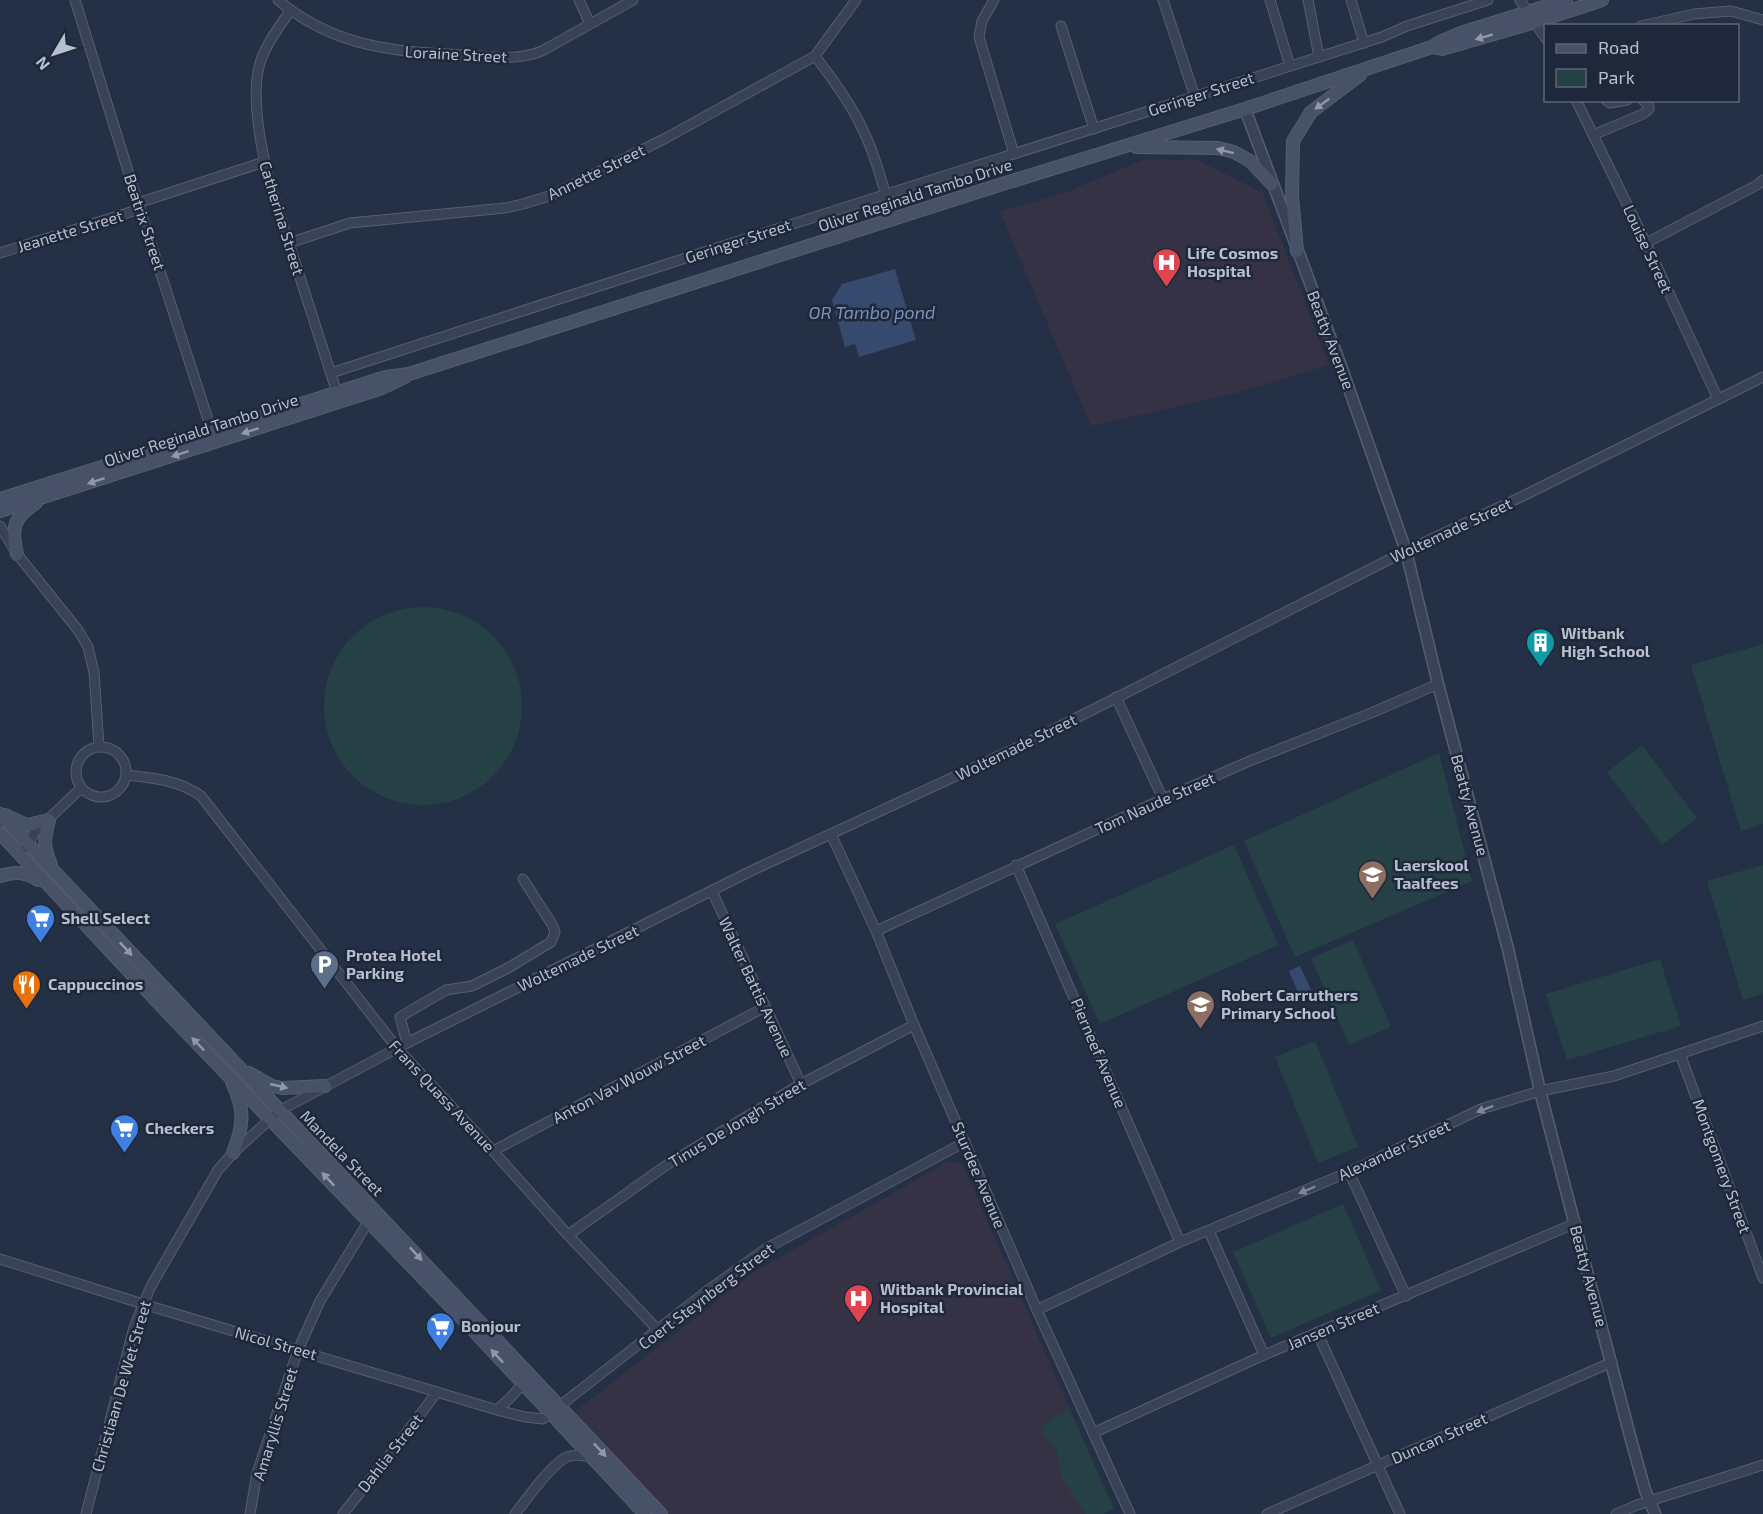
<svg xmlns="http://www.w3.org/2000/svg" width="1763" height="1514" viewBox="0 0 1763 1514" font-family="'Exo 2',sans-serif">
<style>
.medical{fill:#353245}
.green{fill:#264146}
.water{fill:#364a6e}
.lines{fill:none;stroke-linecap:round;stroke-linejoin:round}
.minor-casing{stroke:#555e6f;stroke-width:11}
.tertiary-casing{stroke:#555e6f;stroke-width:13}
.secondary-casing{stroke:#555e6f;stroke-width:14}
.minor{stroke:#394355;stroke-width:9}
.tertiary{stroke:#394355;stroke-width:10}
.secondary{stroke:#475168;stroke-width:12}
.oneway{fill:#9098aa}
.oneway2{fill:#7e8798}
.labels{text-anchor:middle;stroke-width:5;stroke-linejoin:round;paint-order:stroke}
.street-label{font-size:16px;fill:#b7bece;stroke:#1e283a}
.poi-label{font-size:16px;font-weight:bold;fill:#b7bece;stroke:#1e283a;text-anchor:start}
.water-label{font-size:18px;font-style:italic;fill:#7c91b8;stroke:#1e283a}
</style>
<rect width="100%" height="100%" fill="#243045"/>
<g class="medical">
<path d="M1145,159L1197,160L1263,193L1329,365L1237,393L1091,426L1000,212L1069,191Z"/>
<path d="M949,1161L962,1163L1114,1509L1103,1514H666L614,1456L573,1413L754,1272Z"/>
</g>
<g class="green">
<circle cx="423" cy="706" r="99"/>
<path d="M1763,644V824L1741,831L1691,665Z"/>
<path d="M1642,745L1697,818L1662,845L1607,772Z"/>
<path d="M1439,753L1472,881L1295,957L1244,841Z"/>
<path d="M1234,845L1278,945L1100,1024L1055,924Z"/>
<path d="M1763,865V994L1743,1000L1707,881Z"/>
<path d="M1353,940L1391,1027L1349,1045L1311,958Z"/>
<path d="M1660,959L1681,1026L1567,1060L1546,994Z"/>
<path d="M1315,1041L1358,1147L1318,1163L1275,1057Z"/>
<path d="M1343,1204L1381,1290L1271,1338L1233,1252Z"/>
<path d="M1069,1409L1114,1509L1103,1514H1086L1062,1478L1057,1451L1040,1428Z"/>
</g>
<g class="water">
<path d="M895,269L916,340L859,357L855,344L845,347L832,300L842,284Z"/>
<path d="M1300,966L1312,992L1300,997L1289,971Z"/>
</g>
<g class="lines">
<defs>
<g id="minor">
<path d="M75,0L138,203L214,438"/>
<path d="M278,0C335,48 396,52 467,55C493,57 520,61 544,50L633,0"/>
<path d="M579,0L590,24"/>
<path d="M994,0L982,21L979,37L1014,154"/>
<path d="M1163,0L1195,97"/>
<path d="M1270,0L1290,66"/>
<path d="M1308,0L1319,57"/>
<path d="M1351,0L1364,43"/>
<path d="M1520,0L1546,39"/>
<path d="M290,11C279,27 266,44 260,63C250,95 262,155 271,187L339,399"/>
<path d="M1061,26L1094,129"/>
<path d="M1641,26L1694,14L1731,11L1763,20"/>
<path d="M815,56C832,78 849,101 861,126C876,155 883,188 893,219"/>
<path d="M1576,100L1646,243L1718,399"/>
<path d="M1606,100L1610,103L1627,100"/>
<path d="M1593,135L1643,114L1649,109V106L1643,100"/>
<path d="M138,203L264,162"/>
<path d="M289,243L350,223L505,208L523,204L549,196L582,180L666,138L815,56L856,0"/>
<path d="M1646,243L1757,185L1763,180"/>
<path d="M0,253L140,209"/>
<path d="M331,373L695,255L1382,37L1407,26L1488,0"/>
<path d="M0,526L17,554L78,630L88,647L94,672L99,746"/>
<path d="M1116,697L1163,799"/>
<circle cx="101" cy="772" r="25"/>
<path d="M126,775C153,778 179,780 201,796L397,1048L493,1151L568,1235L658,1330"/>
<path d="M831,834L876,931L914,1025L1037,1310L1130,1514"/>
<path d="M25,848L28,845L34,833L81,788"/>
<path d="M1016,865L1180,1242"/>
<path d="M712,891L801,1084"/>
<path d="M876,931L1163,799L1252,760L1371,713L1438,684"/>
<path d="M407,1043L400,1017L446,990L472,986L508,968L551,942L555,932L553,926L523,879"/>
<path d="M1680,1054L1763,1278"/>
<path d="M493,1151L765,1007"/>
<path d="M1349,1172L1406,1296"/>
<path d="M1209,1231L1264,1355"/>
<path d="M568,1235L668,1164L801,1084L914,1025"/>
<path d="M0,1259L143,1304L497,1410L525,1417L543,1419L707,1291L767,1248L965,1142"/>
<path d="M1037,1310L1180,1242L1349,1172L1481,1109L1540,1091L1614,1076L1763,1026"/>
<path d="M1317,1332L1400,1514"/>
<path d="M497,1410L510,1398L523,1384"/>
<path d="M1093,1433L1264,1355L1576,1223"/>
<path d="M86,1514L134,1327L151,1286L218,1170L233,1153L279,1111L407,1043L753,870L1027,743L1406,551L1523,496L1763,377"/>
<path d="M250,1514L257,1473L298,1350L320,1301L368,1222L371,1219"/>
<path d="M343,1514L392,1452L437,1392"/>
<path d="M515,1514C526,1500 552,1463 567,1457C576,1454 583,1455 591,1457"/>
<path d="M1267,1514L1612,1362"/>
<path d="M1616,1514L1637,1505L1763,1465"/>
</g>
<path id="tertiary" d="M1245,109L1341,366L1406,551L1438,684L1508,949L1540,1091L1630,1436L1645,1490L1655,1514"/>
<g id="secondary">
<path d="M1432,47L1442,49L1535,22L1602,0"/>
<path d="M1136,147L1218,148L1234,152L1250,161L1272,184"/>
<path d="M1297,251L1292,196L1293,141L1311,112L1360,75"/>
<path d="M0,499L386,377L409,374L996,186L1245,109L1432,47L1440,42L1461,33L1566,0"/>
<path d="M0,511L382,388L405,377"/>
<path d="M17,554C11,528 13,518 36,503"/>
<path d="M0,814L661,1514"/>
<path d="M5,815L27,825L49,820"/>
<path d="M49,820C44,839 43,846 51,865"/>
<path d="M0,833L167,1012L471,1328L645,1514"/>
<path d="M0,876C15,871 25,872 38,880"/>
<path d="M249,1073L272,1086L282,1088L325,1086"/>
<path d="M232,1082C245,1110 244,1124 233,1153"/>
</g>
</defs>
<use href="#minor" class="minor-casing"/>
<use href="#tertiary" class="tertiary-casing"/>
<use href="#secondary" class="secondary-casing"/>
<use href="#minor" class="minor"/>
<use href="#tertiary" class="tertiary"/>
<use href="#secondary" class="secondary"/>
</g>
<defs><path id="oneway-solid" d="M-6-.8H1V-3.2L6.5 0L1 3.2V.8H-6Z" transform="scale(1.5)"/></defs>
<g class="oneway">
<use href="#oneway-solid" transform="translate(1484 37) rotate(164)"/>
<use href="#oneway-solid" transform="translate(1322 104) rotate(144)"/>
<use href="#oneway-solid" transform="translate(1225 151) rotate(-166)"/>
<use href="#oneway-solid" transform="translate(250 431) rotate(162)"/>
<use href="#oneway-solid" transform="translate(180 454) rotate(162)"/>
<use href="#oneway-solid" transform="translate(96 481) rotate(162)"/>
<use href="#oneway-solid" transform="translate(126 949) rotate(47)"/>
<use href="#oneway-solid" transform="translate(198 1044) rotate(-134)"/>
<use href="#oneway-solid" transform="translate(279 1086) rotate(13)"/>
<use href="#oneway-solid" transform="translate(328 1179) rotate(-133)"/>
<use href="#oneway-solid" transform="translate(416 1254) rotate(47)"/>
<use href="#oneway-solid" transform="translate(497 1356) rotate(-133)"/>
<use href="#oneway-solid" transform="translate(600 1450) rotate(47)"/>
</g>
<g class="oneway2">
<use href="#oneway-solid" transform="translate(1485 1109) rotate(159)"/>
<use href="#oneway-solid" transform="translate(1307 1190) rotate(157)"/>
</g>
<defs>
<symbol id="hospital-pin" viewBox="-11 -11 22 30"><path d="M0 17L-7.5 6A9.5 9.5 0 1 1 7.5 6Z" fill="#e0444e" stroke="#1e283a"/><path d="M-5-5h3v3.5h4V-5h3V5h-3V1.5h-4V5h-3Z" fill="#fff"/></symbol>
<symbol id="building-pin" viewBox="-11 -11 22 30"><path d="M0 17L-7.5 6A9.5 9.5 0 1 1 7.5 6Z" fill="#0f9aa8" stroke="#1e283a"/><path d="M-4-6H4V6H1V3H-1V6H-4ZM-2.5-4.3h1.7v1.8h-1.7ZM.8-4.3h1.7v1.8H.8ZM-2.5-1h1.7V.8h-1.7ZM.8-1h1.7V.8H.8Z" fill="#fff"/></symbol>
<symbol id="school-pin" viewBox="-11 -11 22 30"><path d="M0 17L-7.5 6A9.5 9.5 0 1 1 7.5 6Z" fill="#8d6e63" stroke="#1e283a"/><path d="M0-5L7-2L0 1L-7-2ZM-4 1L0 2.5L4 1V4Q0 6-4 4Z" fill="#fff"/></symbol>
<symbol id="supermarket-pin" viewBox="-11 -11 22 30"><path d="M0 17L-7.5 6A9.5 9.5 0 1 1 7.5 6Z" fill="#3f7fe0" stroke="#1e283a"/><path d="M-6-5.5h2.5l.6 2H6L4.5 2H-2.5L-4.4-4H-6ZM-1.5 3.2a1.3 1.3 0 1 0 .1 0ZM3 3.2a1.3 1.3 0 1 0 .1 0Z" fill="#fff"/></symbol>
<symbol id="parking-pin" viewBox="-11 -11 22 30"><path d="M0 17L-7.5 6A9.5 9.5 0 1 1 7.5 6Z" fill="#5c6f8a" stroke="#1e283a"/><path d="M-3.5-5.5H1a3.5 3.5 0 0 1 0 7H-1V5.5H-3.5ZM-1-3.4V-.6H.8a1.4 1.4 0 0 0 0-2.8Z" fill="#fff"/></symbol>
<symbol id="restaurant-pin" viewBox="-11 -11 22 30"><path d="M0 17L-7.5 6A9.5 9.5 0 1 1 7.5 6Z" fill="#e8710a" stroke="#1e283a"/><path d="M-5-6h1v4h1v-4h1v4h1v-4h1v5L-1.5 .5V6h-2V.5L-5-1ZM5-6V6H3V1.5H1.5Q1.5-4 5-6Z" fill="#fff"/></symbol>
</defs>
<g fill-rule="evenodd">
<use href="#hospital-pin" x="1150" y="246" width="33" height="45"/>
<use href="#building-pin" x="1524" y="626" width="33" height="45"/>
<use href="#school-pin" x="1356" y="858" width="33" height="45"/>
<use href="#supermarket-pin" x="24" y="902" width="33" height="45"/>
<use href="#parking-pin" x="308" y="948" width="33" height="45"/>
<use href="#restaurant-pin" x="10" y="968" width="33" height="45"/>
<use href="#school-pin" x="1184" y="988" width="33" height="45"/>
<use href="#supermarket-pin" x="108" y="1112" width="33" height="45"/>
<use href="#hospital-pin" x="842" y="1282" width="33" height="45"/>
<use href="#supermarket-pin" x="424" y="1310" width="33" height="45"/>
</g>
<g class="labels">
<g class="street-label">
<text transform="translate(456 54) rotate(3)" y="6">Loraine Street</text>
<text transform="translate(1201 94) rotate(-18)" y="6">Geringer Street</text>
<text transform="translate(596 172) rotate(-26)" y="6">Annette Street</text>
<text transform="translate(915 195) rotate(-18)" y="6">Oliver Reginald Tambo Drive</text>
<text transform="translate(282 218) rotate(73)" y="6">Catherina Street</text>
<text transform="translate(145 222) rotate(72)" y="6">Beatrix Street</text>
<text transform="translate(70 231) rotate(-17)" y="6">Jeanette Street</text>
<text transform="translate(738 241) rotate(-18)" y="6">Geringer Street</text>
<text transform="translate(1648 249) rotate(65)" y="6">Louise Street</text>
<text transform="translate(1331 340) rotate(69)" y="6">Beatty Avenue</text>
<text transform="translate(201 430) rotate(-18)" y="6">Oliver Reginald Tambo Drive</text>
<text transform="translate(1451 530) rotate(-25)" y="6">Woltemade Street</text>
<text transform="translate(1016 747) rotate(-26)" y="6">Woltemade Street</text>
<text transform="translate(1155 803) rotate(-24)" y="6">Tom Naude Street</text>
<text transform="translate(1470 805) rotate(75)" y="6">Beatty Avenue</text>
<text transform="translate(578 958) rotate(-26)" y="6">Woltemade Street</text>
<text transform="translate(756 987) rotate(65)" y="6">Walter Battis Avenue</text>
<text transform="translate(1099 1053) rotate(67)" y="6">Pierneef Avenue</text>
<text transform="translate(629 1079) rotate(-28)" y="6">Anton Vav Wouw Street</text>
<text transform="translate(442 1096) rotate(47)" y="6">Frans Quass Avenue</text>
<text transform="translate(737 1123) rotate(-31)" y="6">Tinus De Jongh Street</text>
<text transform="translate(1394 1150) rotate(-25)" y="6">Alexander Street</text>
<text transform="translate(342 1153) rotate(46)" y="6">Mandela Street</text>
<text transform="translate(1722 1166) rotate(70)" y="6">Montgomery Street</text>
<text transform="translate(979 1175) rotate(67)" y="6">Sturdee Avenue</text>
<text transform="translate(1589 1276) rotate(75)" y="6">Beatty Avenue</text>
<text transform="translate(706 1296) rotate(-37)" y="6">Coert Steynberg Street</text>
<text transform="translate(1333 1326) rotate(-23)" y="6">Jansen Street</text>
<text transform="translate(276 1343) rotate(16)" y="6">Nicol Street</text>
<text transform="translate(121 1386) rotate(-74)" y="6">Christiaan De Wet Street</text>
<text transform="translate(275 1424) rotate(-73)" y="6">Amaryllis Street</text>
<text transform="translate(1439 1438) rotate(-24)" y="6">Duncan Street</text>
<text transform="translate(390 1453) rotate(-52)" y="6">Dahlia Street</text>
</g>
<g class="poi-label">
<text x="1187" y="259">Life Cosmos<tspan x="1187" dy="18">Hospital</tspan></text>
<text x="1561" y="639">Witbank<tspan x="1561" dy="18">High School</tspan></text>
<text x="1394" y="871">Laerskool<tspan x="1394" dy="18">Taalfees</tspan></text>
<text x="61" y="924">Shell Select</text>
<text x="346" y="961">Protea Hotel<tspan x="346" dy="18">Parking</tspan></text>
<text x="48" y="990">Cappuccinos</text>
<text x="1221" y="1001">Robert Carruthers<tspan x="1221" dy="18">Primary School</tspan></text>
<text x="145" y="1134">Checkers</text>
<text x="880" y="1295">Witbank Provincial<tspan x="880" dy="18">Hospital</tspan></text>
<text x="461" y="1332">Bonjour</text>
</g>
<g class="water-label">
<text x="872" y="319">OR Tambo pond</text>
</g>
</g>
<rect x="1544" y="24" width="195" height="78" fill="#1e283a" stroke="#5b6475" stroke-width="1.5"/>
<rect x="1556" y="44" width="30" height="9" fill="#475168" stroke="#5b6475" stroke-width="1.5"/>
<text x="1598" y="54" font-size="18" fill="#b7bece">Road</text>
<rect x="1556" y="69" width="30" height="18" fill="#264146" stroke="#5b6475" stroke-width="1.5"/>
<text x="1598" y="84" font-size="18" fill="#b7bece">Park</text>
<g transform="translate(54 54) rotate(231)" stroke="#1e283a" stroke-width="4.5" paint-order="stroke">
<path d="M0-4.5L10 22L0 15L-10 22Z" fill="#b7bece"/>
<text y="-9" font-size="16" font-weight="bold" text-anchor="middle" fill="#b7bece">N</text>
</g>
</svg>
